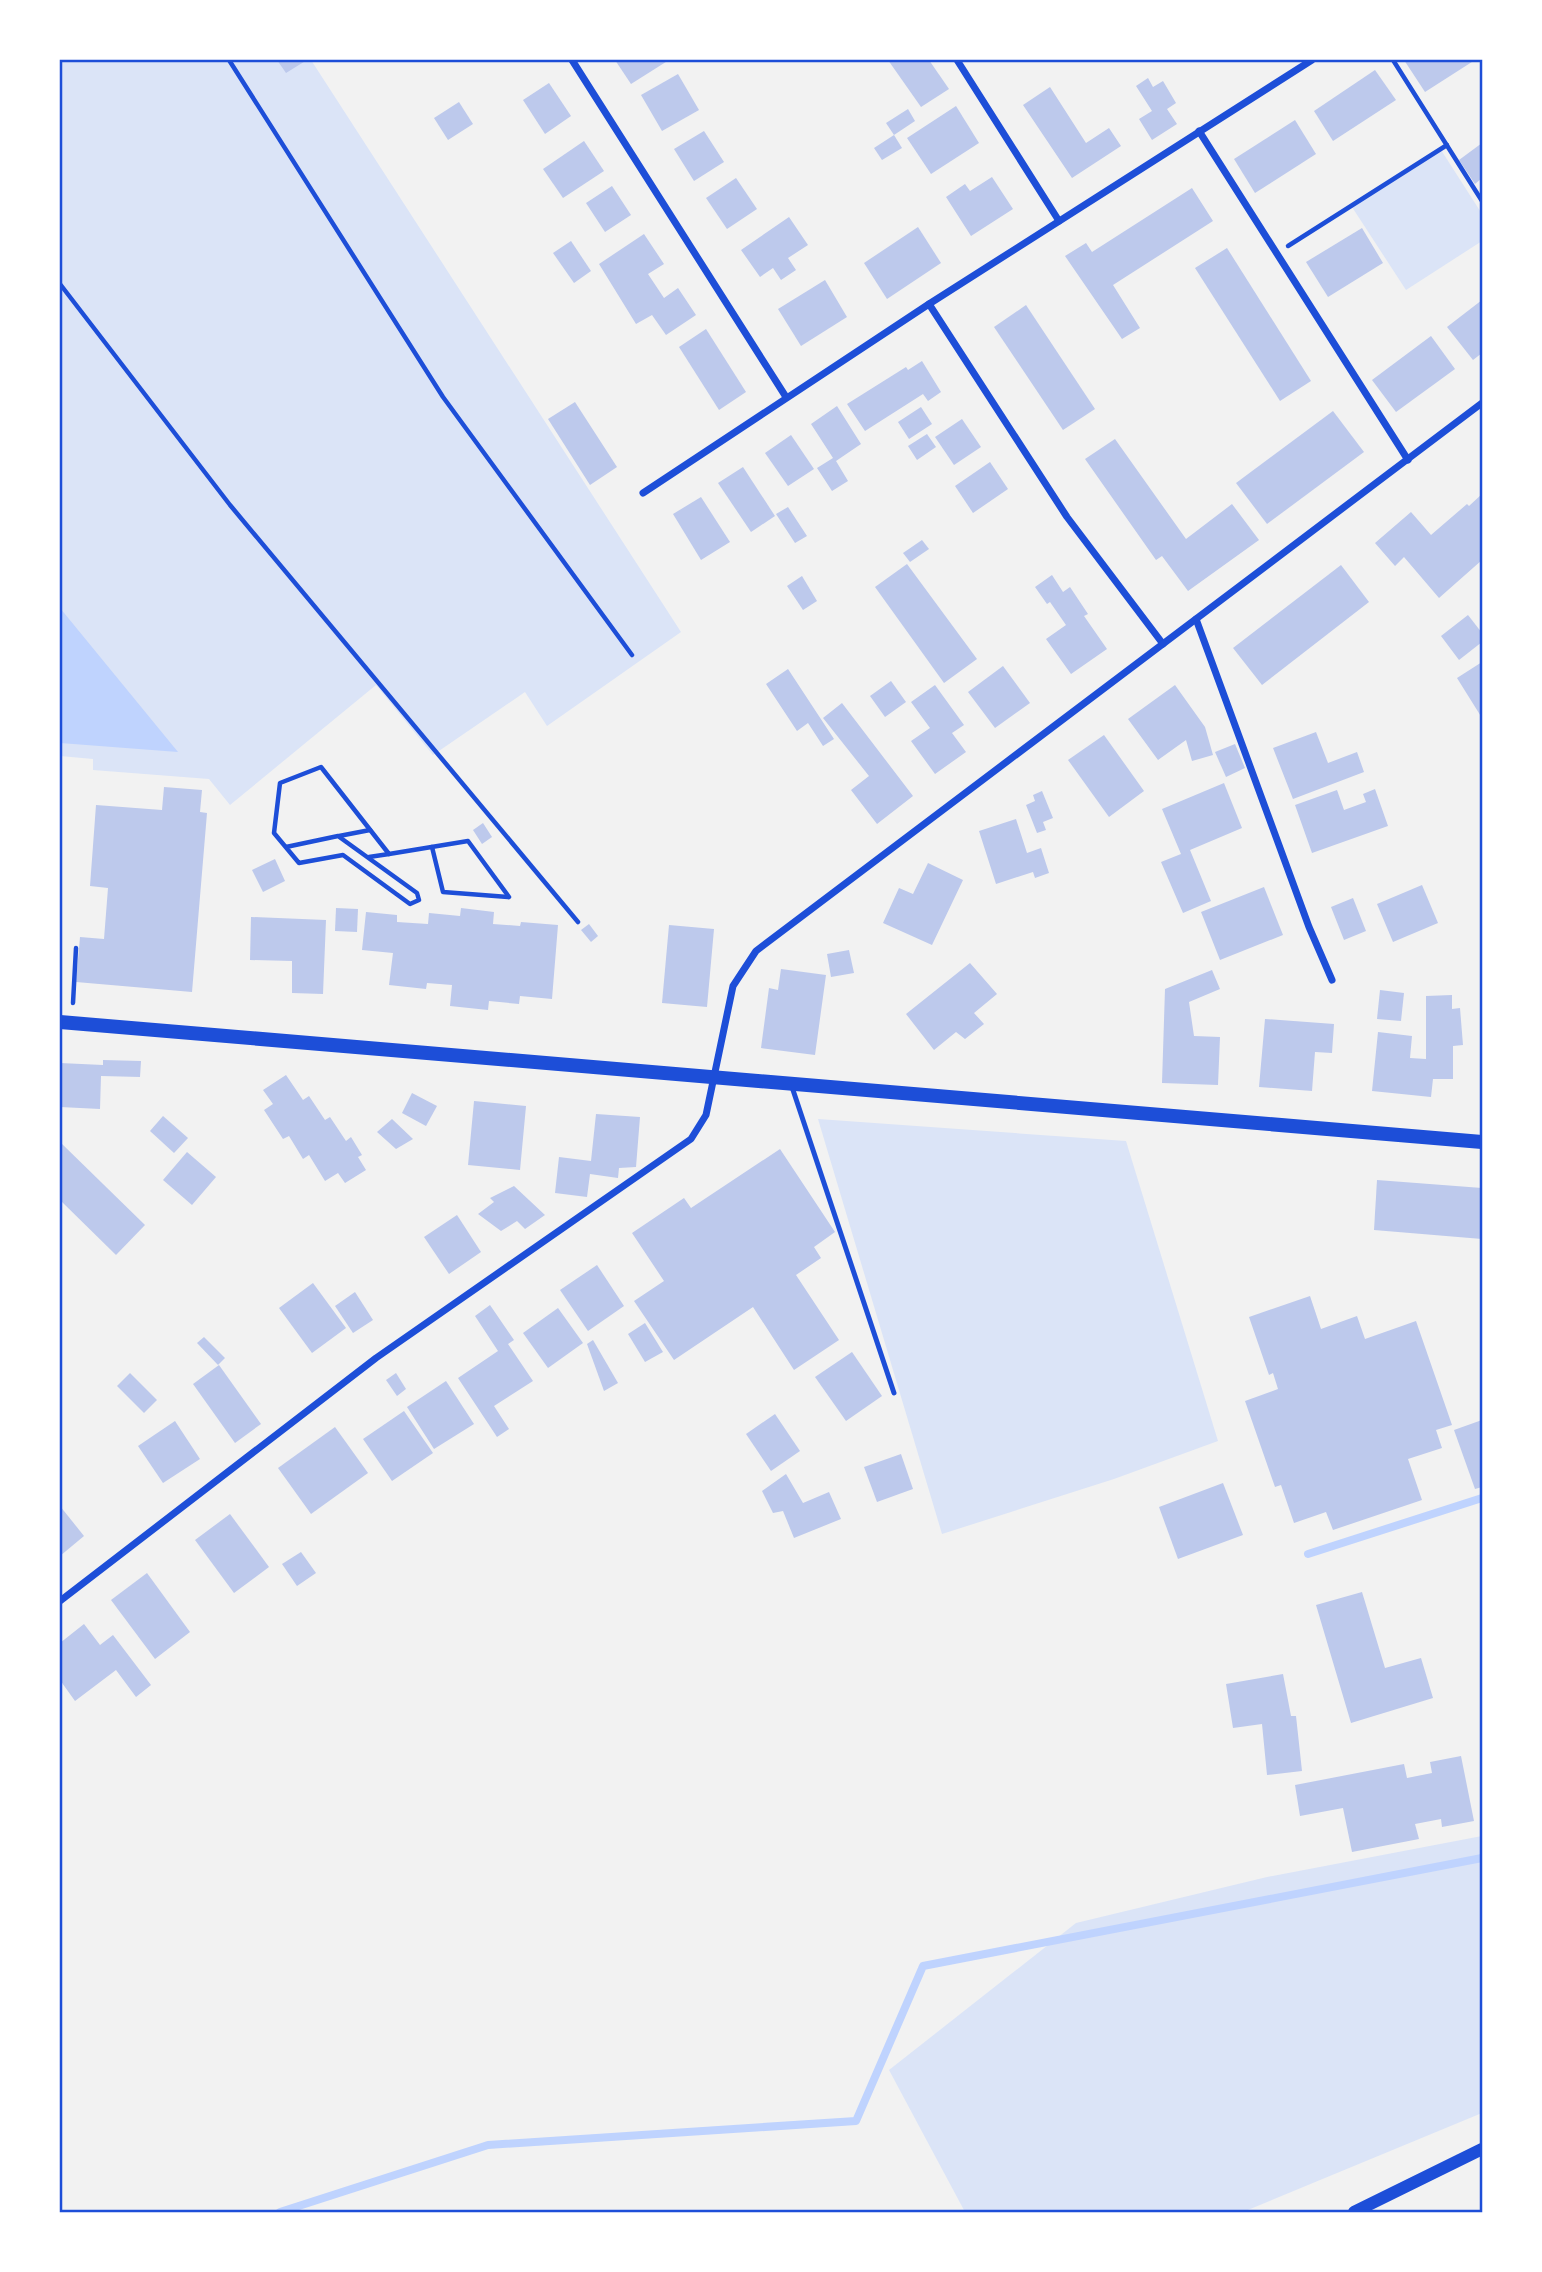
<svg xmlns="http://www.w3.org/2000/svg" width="1542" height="2272" viewBox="0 0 1542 2272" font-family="'Nunito Sans',sans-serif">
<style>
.green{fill:#dbe4f7}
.water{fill:#bfd3fe}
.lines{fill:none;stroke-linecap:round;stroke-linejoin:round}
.stream{stroke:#bfd3fe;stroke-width:8}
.building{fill:#bdc9ec}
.path{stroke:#1d4ed8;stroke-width:4.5}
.service{stroke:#1d4ed8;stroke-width:5}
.minor{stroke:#1d4ed8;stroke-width:7}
.tertiary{stroke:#1d4ed8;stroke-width:12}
.secondary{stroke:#1d4ed8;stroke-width:14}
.neatline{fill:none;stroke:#1d4ed8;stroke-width:2.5}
</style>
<rect width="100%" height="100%" fill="#f2f2f2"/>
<g class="green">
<path d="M60,60H311L681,632L547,726L525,692L433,755L376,685L230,805L209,779L93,770V759L60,756Z"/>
<path d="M1441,150L1482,214V241L1406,290L1352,207Z"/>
<path d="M818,1119L1126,1141L1218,1441L1114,1479L942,1534Z"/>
<path d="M1482,1836V2113L1243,2212H965L889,2070L1076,1923L1267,1877Z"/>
</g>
<path class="water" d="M60,608L178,752L60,743Z"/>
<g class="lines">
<g class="stream">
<path d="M1308,1554L1482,1498"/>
<path d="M280,2212L488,2145L856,2121L923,1966L1482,1858"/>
</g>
</g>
<g class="building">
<path d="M277,60H307L286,73Z"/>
<path d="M615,60H669L631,84Z"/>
<path d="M888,60H929L949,89L921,107Z"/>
<path d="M1404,60H1475L1425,92Z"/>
<path d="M1375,70L1396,100L1333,141L1314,111Z"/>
<path d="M678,74L699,110L662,131L641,95Z"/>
<path d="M1148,78L1153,87L1163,81L1176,103L1167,109L1177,124L1152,140L1139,119L1152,111L1136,86Z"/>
<path d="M549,83L571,116L545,134L523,100Z"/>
<path d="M1050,87L1086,143L1109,128L1121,146L1072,178L1023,105Z"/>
<path d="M459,102L473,124L448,140L434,118Z"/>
<path d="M956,106L979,143L931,174L907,138Z"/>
<path d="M908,109L915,121L894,135L886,123Z"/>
<path d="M1295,120L1316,154L1255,193L1234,159Z"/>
<path d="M704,131L724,162L694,181L674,149Z"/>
<path d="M894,135L902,148L882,160L874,148Z"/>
<path d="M584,141L604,171L563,198L543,169Z"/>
<path d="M1482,143V178L1475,184L1459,160Z"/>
<path d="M992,177L1013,209L971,236L946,197L965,184L970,191Z"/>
<path d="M736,178L757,209L727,229L706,198Z"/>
<path d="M612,186L631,215L605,232L586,203Z"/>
<path d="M1192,188L1213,221L1113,285L1140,328L1122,339L1065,256L1086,243L1092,252Z"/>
<path d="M789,217L808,245L788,258L796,270L781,280L773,268L760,277L741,250Z"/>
<path d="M918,227L941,263L887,299L864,263Z"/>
<path d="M1362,228L1383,263L1328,297L1306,262Z"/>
<path d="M644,234L664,264L648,274L664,298L678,288L696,315L666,335L652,315L636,324L599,264Z"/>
<path d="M571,241L591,271L574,283L553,253Z"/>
<path d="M1227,248L1311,381L1280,401L1195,268Z"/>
<path d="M825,280L847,317L801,346L778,309Z"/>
<path d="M1482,300V353L1473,360L1447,327Z"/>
<path d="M1026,305L1095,409L1063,430L994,327Z"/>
<path d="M706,329L746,392L719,410L679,347Z"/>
<path d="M1431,336L1455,369L1396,412L1372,380Z"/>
<path d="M922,361L941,392L928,401L923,394L865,431L847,404L906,367L908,370Z"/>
<path d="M575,402L617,467L590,485L548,419Z"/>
<path d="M837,406L861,444L836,461L848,481L832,491L817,468L833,458L811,424Z"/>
<path d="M921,407L932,424L909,439L898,422Z"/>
<path d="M1333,411L1364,452L1267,524L1236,483Z"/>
<path d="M962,419L981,447L954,465L935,437Z"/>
<path d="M927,434L936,447L917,460L908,446Z"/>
<path d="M791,435L814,469L788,486L765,453Z"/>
<path d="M1115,439L1186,539L1232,504L1259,540L1188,591L1162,556L1156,560L1085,459Z"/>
<path d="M990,462L1008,489L973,513L955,486Z"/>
<path d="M743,467L775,516L751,532L718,483Z"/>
<path d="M1482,494V560L1439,598L1404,557L1395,566L1375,543L1411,512L1431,535L1467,504L1469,506Z"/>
<path d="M701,497L730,542L701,560L673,514Z"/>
<path d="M788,507L807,536L795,543L776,514Z"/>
<path d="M922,540L929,549L910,562L903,553Z"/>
<path d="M907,564L977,659L944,683L875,587Z"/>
<path d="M1341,565L1369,602L1262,685L1233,648Z"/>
<path d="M1052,575L1063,592L1070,587L1088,614L1084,616L1107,649L1071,674L1046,639L1066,625L1050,602L1047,604L1035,587Z"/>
<path d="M802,576L817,601L803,610L787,586Z"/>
<path d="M1468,615L1482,633V642L1459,660L1441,636Z"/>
<path d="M1482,662V718L1457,678Z"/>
<path d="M1003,666L1030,703L995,728L968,692Z"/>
<path d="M788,669L834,739L823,746L808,723L797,731L766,684Z"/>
<path d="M891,681L906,702L885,717L870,696Z"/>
<path d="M935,685L964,725L952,733L966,752L935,774L911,741L930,728L911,702Z"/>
<path d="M1175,685L1205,727L1213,755L1192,761L1186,740L1158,760L1128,719Z"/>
<path d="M842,703L913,796L877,824L851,790L869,776L823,718Z"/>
<path d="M1316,732L1328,763L1357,752L1364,772L1293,799L1273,748Z"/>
<path d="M1104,735L1144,791L1109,817L1068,760Z"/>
<path d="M1235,744L1245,768L1226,777L1215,752Z"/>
<path d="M1224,783L1242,828L1190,850L1211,901L1183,913L1161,862L1181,854L1162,809Z"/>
<path d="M164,787L202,790L200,812L207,813L192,992L76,982L80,937L104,939L108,888L90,886L96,805L162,810Z"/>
<path d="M1375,789L1388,826L1312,853L1295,805L1337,790L1344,810L1366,802L1363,794Z"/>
<path d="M1042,791L1053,818L1043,822L1046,830L1037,833L1026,805L1035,801L1033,795Z"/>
<path d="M1016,819L1027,853L1041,848L1049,873L1035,878L1033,872L996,884L979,831Z"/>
<path d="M483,823L492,837L482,844L473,830Z"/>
<path d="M275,859L285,881L263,892L252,870Z"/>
<path d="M928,863L963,880L932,945L883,923L899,888L913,894Z"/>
<path d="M1422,885L1438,923L1393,942L1377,904Z"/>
<path d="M1264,887L1283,935L1220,960L1201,912Z"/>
<path d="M1353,898L1366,931L1344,940L1331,907Z"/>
<path d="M336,908L358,909L357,932L335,931Z"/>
<path d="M461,908L494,912L493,924L520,926L521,922L558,925L552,999L520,996L519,1004L489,1001L488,1010L450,1006L452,985L427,983L426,989L389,985L393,953L362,950L366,912L397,915V922L428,924L429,913L460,916Z"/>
<path d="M251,917L326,920L323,994L292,993V961L250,960Z"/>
<path d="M589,924L598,936L591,942L581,930Z"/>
<path d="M669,925L714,929L707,1007L662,1003Z"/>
<path d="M849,950L854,973L831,977L827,954Z"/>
<path d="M970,963L997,994L974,1013L984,1024L965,1039L956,1032L934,1050L906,1014Z"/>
<path d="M781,969L826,975L815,1055L761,1048L769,988L778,990Z"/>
<path d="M1212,970L1220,989L1189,1002L1194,1036L1220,1037L1218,1085L1162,1083L1165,989Z"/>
<path d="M1380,990L1404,993L1401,1021L1377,1019Z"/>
<path d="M1452,995V1009L1460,1008L1463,1045L1453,1046V1079H1433L1431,1097L1372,1091L1378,1032L1412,1036L1410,1058L1426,1059V996Z"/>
<path d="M1265,1019L1334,1024L1332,1053L1315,1052L1312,1091L1259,1087Z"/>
<path d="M103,1060L141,1061L140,1077L101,1076L100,1109L60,1107V1063L103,1065Z"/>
<path d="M286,1075L303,1100L309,1096L325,1120L330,1117L346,1141L351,1137L362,1155L358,1157L366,1170L345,1183L338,1173L325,1181L309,1155L303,1159L289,1136L283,1139L264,1110L273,1104L263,1090Z"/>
<path d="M412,1093L437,1106L426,1126L402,1113Z"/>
<path d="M474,1101L526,1106L520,1170L468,1165Z"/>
<path d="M596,1114L640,1117L636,1167L619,1168L618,1178L590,1174L587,1197L555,1193L559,1157L591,1161Z"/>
<path d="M163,1116L188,1138L174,1153L150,1131Z"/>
<path d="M392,1119L413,1139L396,1149L377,1132Z"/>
<path d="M60,1142L145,1225L116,1255L60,1200Z"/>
<path d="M780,1149L835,1232L814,1247L821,1258L796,1275L839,1340L794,1370L753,1307L674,1360L634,1301L664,1281L632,1233L684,1198L691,1208Z"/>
<path d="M187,1152L216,1177L192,1205L163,1180Z"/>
<path d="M1377,1180L1482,1188V1239L1374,1230Z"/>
<path d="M514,1186L545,1215L525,1229L517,1221L501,1231L478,1214L494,1202L490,1198Z"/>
<path d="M457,1215L481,1252L449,1274L424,1237Z"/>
<path d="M597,1265L624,1306L588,1331L560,1290Z"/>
<path d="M313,1283L346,1328L312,1353L279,1308Z"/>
<path d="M355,1292L373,1320L353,1333L335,1306Z"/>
<path d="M1310,1296L1321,1329L1357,1316L1365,1339L1416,1321L1452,1425L1436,1430L1442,1448L1408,1459L1422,1500L1333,1530L1326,1512L1294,1523L1281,1485L1275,1487L1245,1401L1278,1389L1273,1373L1269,1375L1249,1317Z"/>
<path d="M490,1305L514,1340L508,1344L533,1381L494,1406L509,1429L497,1437L458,1378L498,1351L475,1316Z"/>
<path d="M558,1308L583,1343L548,1368L523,1333Z"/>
<path d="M645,1323L663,1352L645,1362L628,1334Z"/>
<path d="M204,1337L225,1358L218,1365L197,1343Z"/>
<path d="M593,1340L618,1383L604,1391L587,1344Z"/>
<path d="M852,1352L882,1396L846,1421L815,1377Z"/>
<path d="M219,1365L261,1424L235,1443L193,1384Z"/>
<path d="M130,1373L157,1400L144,1413L117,1386Z"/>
<path d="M396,1373L406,1389L397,1396L386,1380Z"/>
<path d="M446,1381L474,1424L434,1449L407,1407Z"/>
<path d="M404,1411L433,1453L392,1481L363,1439Z"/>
<path d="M775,1414L800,1451L771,1471L746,1434Z"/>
<path d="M1482,1420V1487L1475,1489L1454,1430Z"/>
<path d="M175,1421L200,1459L163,1483L138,1446Z"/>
<path d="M335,1427L368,1473L311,1514L278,1468Z"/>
<path d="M901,1454L913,1489L877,1502L864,1467Z"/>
<path d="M786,1474L803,1503L829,1492L841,1519L794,1538L783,1511L773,1513L762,1491Z"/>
<path d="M1223,1483L1243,1535L1178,1559L1159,1507Z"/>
<path d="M60,1506L84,1536L60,1556Z"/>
<path d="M230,1514L269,1567L234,1593L195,1540Z"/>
<path d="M301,1552L316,1573L297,1586L282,1564Z"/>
<path d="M147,1573L190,1632L155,1659L111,1600Z"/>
<path d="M1362,1592L1385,1668L1421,1658L1433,1698L1351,1723L1316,1605Z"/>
<path d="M84,1624L100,1645L113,1635L151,1685L136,1697L116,1670L75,1701L60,1680V1643Z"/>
<path d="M1283,1674L1291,1716H1296L1302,1771L1267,1775L1262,1724L1233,1728L1226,1684Z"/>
<path d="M1461,1756L1474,1821L1442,1827L1441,1819L1415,1824L1419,1839L1352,1852L1343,1808L1300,1816L1295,1785L1404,1764L1407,1778L1432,1773L1430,1762Z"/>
</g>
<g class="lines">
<g class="path">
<path d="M229,60L443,397L632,655"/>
<path d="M1393,60L1482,201"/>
<path d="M1288,246L1447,145"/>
<path d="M60,284L230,505L578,922"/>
<path d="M339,836L370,830"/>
<path d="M286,847L338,836L417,893L419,900L410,904L343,855L299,863L274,833L280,783L321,767L389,854L468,841L509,897"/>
<path d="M432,847L443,892L508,897"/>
<path d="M369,857L389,854"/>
<path d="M73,1003L76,948"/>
</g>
<path class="service" d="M791,1084L894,1393"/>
<g class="minor">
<path d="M572,60L786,397"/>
<path d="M957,60L1059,221"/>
<path d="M1199,131L1408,460"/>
<path d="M929,304L1067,517L1163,644"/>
<path d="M643,493L929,304L1312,60"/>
<path d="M1196,619L1309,927L1332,980"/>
<path d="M60,1601L376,1358L691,1139L706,1115L733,986L756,951L1482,403"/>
</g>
<path class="tertiary" d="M1354,2212L1482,2149"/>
<path class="secondary" d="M60,1022L1482,1142"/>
</g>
<rect width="1542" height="2272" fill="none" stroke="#ffffff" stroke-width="122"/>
<rect x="61" y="61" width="1420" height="2150" class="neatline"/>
</svg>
